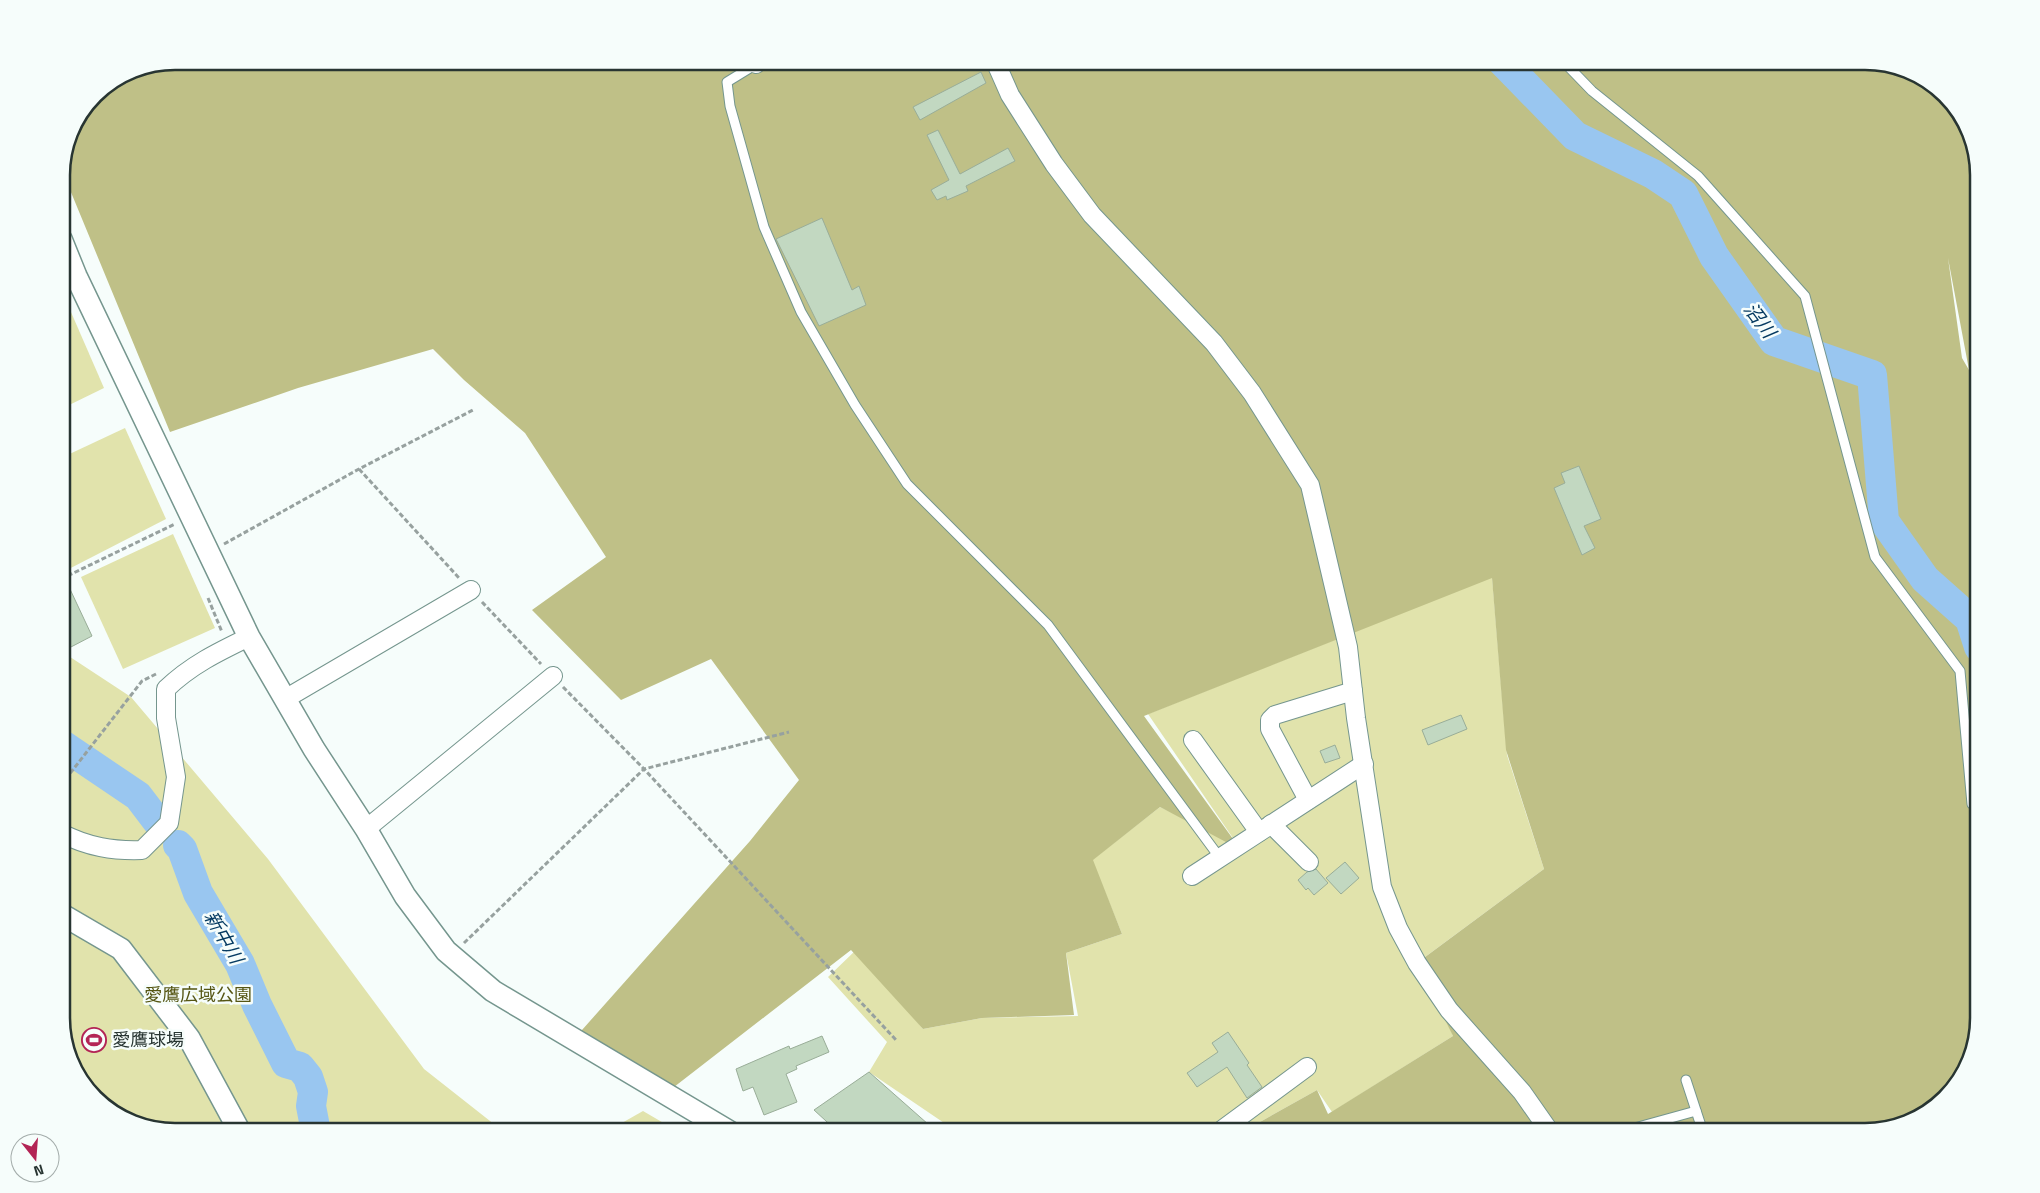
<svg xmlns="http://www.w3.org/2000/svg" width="2040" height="1193" viewBox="0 0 2040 1193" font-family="'Titillium Web','Noto Sans JP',sans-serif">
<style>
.green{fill:#e1e3ac}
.forest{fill:#bfc087;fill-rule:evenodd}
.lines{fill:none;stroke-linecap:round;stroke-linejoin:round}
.river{stroke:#99c6f0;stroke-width:30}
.building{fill:#c2d8c1;stroke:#99ad98}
.service-casing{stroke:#75968e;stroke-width:11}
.minor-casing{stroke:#75968e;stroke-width:20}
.tertiary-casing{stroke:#75968e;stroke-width:24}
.path{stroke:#97a19f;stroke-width:3;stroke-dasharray:5 2.5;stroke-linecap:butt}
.service{stroke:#fff;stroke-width:9}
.minor{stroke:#fff;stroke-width:18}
.tertiary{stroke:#fff;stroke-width:21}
.labels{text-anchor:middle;stroke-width:5;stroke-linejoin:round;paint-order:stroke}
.park-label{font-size:18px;fill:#555513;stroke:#f6fdfb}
.poi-label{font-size:18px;fill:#283532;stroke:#f6fdfb;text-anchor:start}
.water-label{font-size:19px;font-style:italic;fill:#063b62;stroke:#f6fdfb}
.rim{fill:none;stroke:#283532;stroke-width:2.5}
</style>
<rect width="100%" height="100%" fill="#f6fdfb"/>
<g class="green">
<path d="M64,296L104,388L61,409V298Z"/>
<path d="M125,428L166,519L61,573V458Z"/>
<path d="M173,534L215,628L123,669L81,577Z"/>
<path d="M1492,577L1507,755L1544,869L1425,957L1453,1036L1332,1112L1317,1090L1242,1132H954L953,1129L869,1072L887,1042L828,977L857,949L923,1029L982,1018L1078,1016L1066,953L1122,934L1092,860L1160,807L1237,844L1148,714Z"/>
<path d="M61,651L131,697L268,859L424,1069L504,1132H175L119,1117L80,1081L61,1025Z"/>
<path d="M643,1111L679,1132H606Z"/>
</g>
<path class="forest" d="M175,61H1865L1921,76L1963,118L1979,168V1018L1964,1074L1922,1116L1865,1132H1559L1558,1124L1546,1132H1242L1317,1090L1328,1114L1453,1036L1417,963L1544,869L1506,750L1492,578L1144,716L1241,850L1160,807L1093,860L1122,934L1066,953L1074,1015L982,1018L923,1029L851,950L665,1094L574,1039L750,841L799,780L711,659L621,700L532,610L606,557L525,433L464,380L433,349L298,388L170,432L61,168L70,131L95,94L132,70ZM1948,258L1969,370L1962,358Z"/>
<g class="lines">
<g class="river">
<path d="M1502,61L1575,136L1653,174L1683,194L1714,256L1774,341L1872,375L1884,521L1925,579L1970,619L1979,647"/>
<path d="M61,744L138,796L160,825"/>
<path d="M178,845L182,849L198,893L240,964L257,1005L286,1063L300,1067L308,1077L313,1092L311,1106L316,1132"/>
</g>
</g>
<g class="building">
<path d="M981,72L986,83L920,120L913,107Z"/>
<path d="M938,130L960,174L1008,148L1015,161L966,186L968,191L947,200L946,196L937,200L931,190L949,180L927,135Z"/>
<path d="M822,218L852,290L859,286L866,305L819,326L776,239Z"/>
<path d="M1579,466L1601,519L1584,526L1595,548L1582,555L1554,488L1565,483L1561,473Z"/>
<path d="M61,570L92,636L69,648L61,634Z"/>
<path d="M1461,715L1467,729L1428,745L1422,730Z"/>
<path d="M1335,745L1340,758L1325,763L1320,751Z"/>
<path d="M1345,862L1359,878L1341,894L1326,878Z"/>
<path d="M1316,869L1328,883L1314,895L1308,888L1306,890L1298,880L1307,872Z"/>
<path d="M1228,1032L1249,1063L1247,1065L1262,1087L1247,1098L1227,1067L1197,1087L1187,1073L1218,1052L1212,1043Z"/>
<path d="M822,1036L829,1052L796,1066L797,1069L786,1074L797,1102L764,1115L753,1087L743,1091L736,1069L789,1046L790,1049Z"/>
<path d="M869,1072L937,1132H838L814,1110Z"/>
</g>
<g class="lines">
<defs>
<g id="service">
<path d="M1563,61L1592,91L1698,176L1805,296L1875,557L1960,671L1972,804L1979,810"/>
<path d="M758,63L727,82L730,106L764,227L801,312L855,405L907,484L1048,625L1220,858"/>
<path d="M1686,1080L1703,1132"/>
<path d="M1620,1132L1696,1111"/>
</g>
<g id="minor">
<path d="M754,61L756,64"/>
<path d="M995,61L1010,95L1054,164L1092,215L1214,343L1252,393L1310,485L1348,647L1356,718L1382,887L1398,928L1417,963L1449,1010L1522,1092L1550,1132"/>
<path d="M285,699L471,590"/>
<path d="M1193,740L1259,832"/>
<path d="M1308,800L1270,729V720L1275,715L1353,691"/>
<path d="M1271,824L1309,862"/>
<path d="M366,829L553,676"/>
<path d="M61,833C88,847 113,851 142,850L169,823L176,777L166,718V689C191,665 218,652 249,637"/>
<path d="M1192,876L1364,764"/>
<path d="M1219,1132L1307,1067"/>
</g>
<g id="tertiary">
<path d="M61,239L76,276L249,637L314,749L366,829L405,896L446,951L493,991L730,1132"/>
<path d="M61,914L121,949L189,1038L240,1132"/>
</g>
</defs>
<use href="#service" class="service-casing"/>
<use href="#minor" class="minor-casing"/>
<use href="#tertiary" class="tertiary-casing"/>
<g class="path">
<path d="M359,469L460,579"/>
<path d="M224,544L359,469L473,410"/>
<path d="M61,579L175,524"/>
<path d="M208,598L222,632"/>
<path d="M482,602L541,664"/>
<path d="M563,687L644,769L896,1040"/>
<path d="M61,785L142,681L156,674"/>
<path d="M464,943L644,769L789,732"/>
</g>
<use href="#service" class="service"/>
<use href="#minor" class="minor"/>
<use href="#tertiary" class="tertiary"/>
</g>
<defs>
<symbol id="stadium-ring" viewBox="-11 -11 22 22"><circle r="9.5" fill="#f6fdfb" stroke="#b32455" stroke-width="1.5"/><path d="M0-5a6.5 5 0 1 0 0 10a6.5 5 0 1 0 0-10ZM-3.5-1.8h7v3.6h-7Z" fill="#b32455"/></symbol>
</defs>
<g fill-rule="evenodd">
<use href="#stadium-ring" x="80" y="1026" width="28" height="28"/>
</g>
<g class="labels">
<g class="park-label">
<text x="198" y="1001">愛鷹広域公園</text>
</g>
<g class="poi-label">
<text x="112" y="1046">愛鷹球場</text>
</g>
<g class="water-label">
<text transform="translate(1760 320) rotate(53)" y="7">沼川</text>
<text transform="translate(224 937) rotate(60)" y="7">新中川</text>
</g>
</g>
<path d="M0 0H2040V1193H0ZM175 70H1865A105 105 0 0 1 1970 175V1018A105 105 0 0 1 1865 1123H175A105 105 0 0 1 70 1018V175A105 105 0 0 1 175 70Z" fill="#f6fdfb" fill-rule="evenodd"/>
<path class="rim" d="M175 70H1865A105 105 0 0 1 1970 175V1018A105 105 0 0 1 1865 1123H175A105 105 0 0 1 70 1018V175A105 105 0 0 1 175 70Z"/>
<g transform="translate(35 1158) rotate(163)"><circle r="24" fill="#f6fdfb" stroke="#a4adab"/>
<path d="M0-4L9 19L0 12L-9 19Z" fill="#b32455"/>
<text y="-8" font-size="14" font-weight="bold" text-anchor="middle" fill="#283532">N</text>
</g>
</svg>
